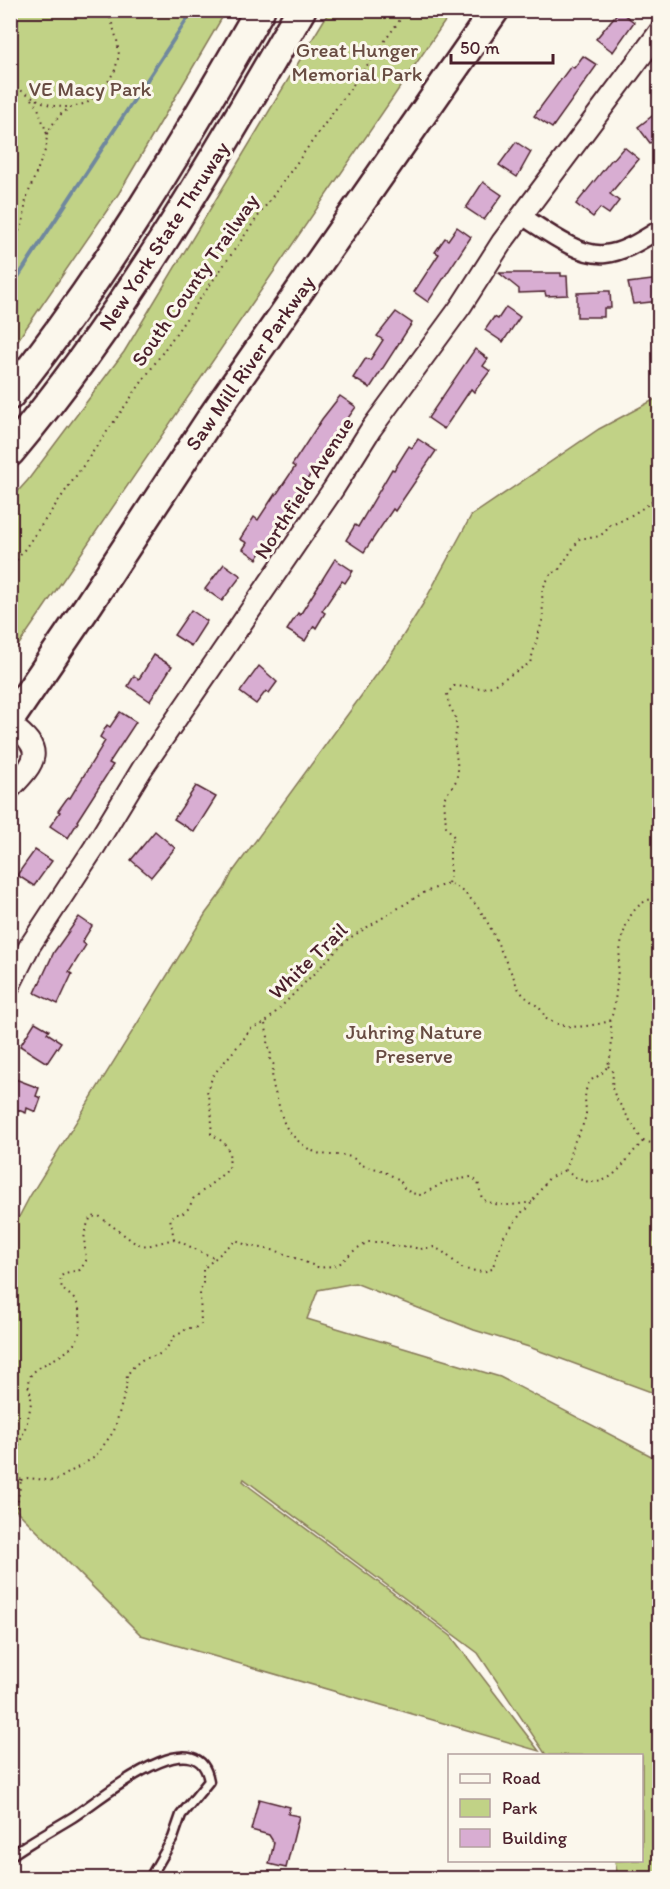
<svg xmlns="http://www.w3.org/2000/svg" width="670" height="1889" viewBox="0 0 670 1889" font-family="Itim,sans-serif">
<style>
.green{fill:#c1d286;stroke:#867858;stroke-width:1.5}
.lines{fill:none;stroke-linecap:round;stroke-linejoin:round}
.stream{stroke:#70889e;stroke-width:4}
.building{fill:#d8add2;stroke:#4a1f2b;stroke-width:1.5}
.service-casing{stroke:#4a1f2b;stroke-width:13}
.minor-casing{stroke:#4a1f2b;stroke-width:21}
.tertiary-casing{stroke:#4a1f2b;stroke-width:24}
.trunk-casing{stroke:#4a1f2b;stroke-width:32}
.motorway-casing{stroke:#4a1f2b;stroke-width:33}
.path{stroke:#4a1f2b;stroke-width:2;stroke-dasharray:1.5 4.5;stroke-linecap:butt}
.service{stroke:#fbf7ec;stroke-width:8}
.minor{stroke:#fbf7ec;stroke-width:16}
.tertiary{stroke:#fbf7ec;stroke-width:20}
.trunk{stroke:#fbf7ec;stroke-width:27}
.motorway{stroke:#fbf7ec;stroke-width:28}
.labels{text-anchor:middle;stroke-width:6;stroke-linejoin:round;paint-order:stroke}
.park-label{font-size:21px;fill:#684c42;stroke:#fbf7ec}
.street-label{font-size:21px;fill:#4a1f2b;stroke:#fbf7ec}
</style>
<rect width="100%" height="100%" fill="#fbf7ec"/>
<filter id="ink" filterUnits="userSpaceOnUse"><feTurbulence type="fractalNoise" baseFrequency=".0167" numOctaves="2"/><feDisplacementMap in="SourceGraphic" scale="12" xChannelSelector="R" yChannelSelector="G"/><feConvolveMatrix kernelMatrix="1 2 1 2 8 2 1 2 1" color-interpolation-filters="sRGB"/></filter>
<g filter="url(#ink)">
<g class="green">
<path d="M11,10L226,11L119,193L11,350Z"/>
<path d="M330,10L452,11L11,656V499L28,480L124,352Z"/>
<path d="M659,397V1395L529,1347L474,1330L355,1283L318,1290L307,1319L500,1377L659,1460V1878H618L615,1861L642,1860V1756L546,1755L478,1653L244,1479L243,1481L251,1488L451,1636L539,1751L141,1635L11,1505L10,1234L30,1196L206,913L224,889L232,873L391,655L423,604L471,516L599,429Z"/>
</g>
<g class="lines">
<path class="stream" d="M10,289L193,10"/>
</g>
<g class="building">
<path d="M619,11L634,22L613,52L596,39Z"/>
<path d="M583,56L597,65L552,128L534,116L571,66L574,68Z"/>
<path d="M660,110V136L650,143L638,127Z"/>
<path d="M516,142L531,152L517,177L499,165Z"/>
<path d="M624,147L639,159L610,194L619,201L609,214L600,208L593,217L576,204L612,159L613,160Z"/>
<path d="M483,182L502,195L484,220L466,208Z"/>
<path d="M457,227L471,237L428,302L414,292L439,254L435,252L445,238L448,240Z"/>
<path d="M499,273H561V276H567L568,295L546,296L545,292L519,293V289Z"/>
<path d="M660,279V301L633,304L628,283Z"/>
<path d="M600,291H610L611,308H604V317H577V293L600,292Z"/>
<path d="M506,307L520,317L503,342L485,330L494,317L498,319Z"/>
<path d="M396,312L412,323L370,388L353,378L366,358L370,360L383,340L377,336Z"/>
<path d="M475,349L488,359L483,366L490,371L474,392L471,389L444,429L428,418Z"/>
<path d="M340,396L356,407L325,450L292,505L257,559L243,549L247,543L240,539L254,517L258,520L275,494L276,495L295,467L292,465L322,419Z"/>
<path d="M418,439L436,451L395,511L393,509L364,552L346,540L355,525L358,527L392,469L394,470L409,446L412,448Z"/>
<path d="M335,559L353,571L345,583L342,581L322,611L325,613L316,628L314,626L305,641L287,630L298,613L300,615Z"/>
<path d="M224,564L241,576L222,601L205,589Z"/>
<path d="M191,610L207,621L191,646L174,635Z"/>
<path d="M154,655L172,666L150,701L128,686L134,676L139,679Z"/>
<path d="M259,666L277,682L269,693L266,691L256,704L240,692Z"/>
<path d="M120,712L136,722L109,763L113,765L77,821L78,822L68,838L50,826L60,812L58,811L68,797L70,798L105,741L100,737L107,725L110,727Z"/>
<path d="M196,786L216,797L194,832L174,819Z"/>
<path d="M155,831L175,848L151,877L131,860Z"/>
<path d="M35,850L52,861L34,886L17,875Z"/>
<path d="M79,917L92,926L82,942L86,945L69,972L72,974L58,1004L35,993L54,952Z"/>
<path d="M35,1022L49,1030L47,1033L61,1042L47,1063L20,1046Z"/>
<path d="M10,1077L39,1088L36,1096L41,1098L36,1112L27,1108L26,1113L10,1107Z"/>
<path d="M259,1799L290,1807L288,1814L299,1816L286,1868L269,1864L274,1843L269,1835L251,1830Z"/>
</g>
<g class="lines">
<defs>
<path id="service" d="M10,1856C31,1841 52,1830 73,1817C97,1802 198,1715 209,1781L181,1815L173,1838L150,1878"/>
<path id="minor" d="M522,216C543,229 579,257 605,254C625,252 643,239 660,229"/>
<g id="tertiary">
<path d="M10,724C46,750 37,761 10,789"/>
<path d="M10,985L29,947L94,848L142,769L334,488L371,429L461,306L502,242L660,31"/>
</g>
<path id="trunk" d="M10,720L89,604L211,418L495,10"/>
<g id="motorway">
<path d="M10,395C106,275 184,143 260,10"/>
<path d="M10,452C124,316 213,163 301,10"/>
</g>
</defs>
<use href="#service" class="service-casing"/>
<use href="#minor" class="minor-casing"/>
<use href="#tertiary" class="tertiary-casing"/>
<use href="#trunk" class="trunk-casing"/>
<use href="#motorway" class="motorway-casing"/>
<g class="path">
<path d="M10,86C34,94 41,108 69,107"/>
<path d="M32,99L38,108L47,134"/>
<path d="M10,247L23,224L26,199L46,148L47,134L52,125L62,113L72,107L87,103L105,87L115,70L119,55L117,40L108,10"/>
<path d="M10,570L254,222L407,10"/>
<path d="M448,883L450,878V846L454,837L446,826L444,798L456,781L458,770L454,739L457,731L455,716L449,705L447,694L454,686L483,688L492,686L530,663L543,618L542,590L551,573L558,571L580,538C595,538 602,538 610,525C619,524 654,502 660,495"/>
<path d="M610,1021C623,990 610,919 646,901C649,899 655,899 660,898"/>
<path d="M265,1024L268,1037L267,1044L271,1051L270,1059L274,1065C270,1078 274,1090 278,1102C280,1110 282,1118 285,1125C292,1137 308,1152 322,1154C337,1157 350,1151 361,1165L381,1170L400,1180L404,1188L411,1193L421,1195L445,1182L471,1177L478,1182L482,1199C499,1208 514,1205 532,1202"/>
<path d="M608,1066L613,1072L612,1088L616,1098L642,1140"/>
<path d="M643,1141L660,1145"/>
<path d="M565,1170C570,1163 569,1156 572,1148C576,1136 584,1127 586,1114C586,1105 584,1099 586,1090C590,1076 596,1080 604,1071C613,1062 613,1032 610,1021"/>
<path d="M565,1170C592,1192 612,1182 630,1156C634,1150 639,1147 643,1141"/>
<path d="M174,1239L170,1218L174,1214H182L189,1208L193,1199L229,1169C231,1149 228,1144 211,1134L212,1118L207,1090L214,1074L243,1040L250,1029L265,1023L348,939L423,893L448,883C485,899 495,942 512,974C515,979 516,986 520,991C528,1002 541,1004 545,1018C566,1031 588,1027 610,1021"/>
<path d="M21,1480L28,1478L55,1481L95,1457L114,1431L126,1389L127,1375L134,1366L143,1359L158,1355L166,1349L175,1336L183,1332L187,1328H195L201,1324L200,1292L203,1283V1269L236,1240L246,1245L277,1251L320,1268L338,1265L356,1249L368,1242H385L395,1247L407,1246L420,1249L433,1247L442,1251L463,1269L483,1272L492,1269L504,1236L523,1211L527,1209L549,1178L565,1170"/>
<path d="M21,1480C7,1462 24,1437 28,1418C29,1413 31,1406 31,1400C32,1390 24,1385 31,1375C41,1361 74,1356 79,1334C82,1325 81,1306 74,1299C66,1290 61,1293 60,1277L65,1273L80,1270L86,1261C85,1241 81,1236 91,1217L99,1216L135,1243L147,1246L174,1239L216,1259"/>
<path d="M10,1524L17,1507L21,1480"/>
</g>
<use href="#service" class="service"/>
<use href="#minor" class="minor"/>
<use href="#tertiary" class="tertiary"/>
<use href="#trunk" class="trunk"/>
<use href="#motorway" class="motorway"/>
</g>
</g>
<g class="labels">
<g class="park-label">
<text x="357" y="57">Great Hunger<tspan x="357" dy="24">Memorial Park</tspan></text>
<text x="90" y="96">VE Macy Park</text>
<text x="414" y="1039">Juhring Nature<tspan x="414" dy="24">Preserve</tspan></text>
</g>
<g class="street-label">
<text transform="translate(164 236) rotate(-57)" y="7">New York State Thruway</text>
<text transform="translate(195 280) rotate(-55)" y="7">South County Trailway</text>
<text transform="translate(250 363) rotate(-55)" y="7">Saw Mill River Parkway</text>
<text transform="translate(304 488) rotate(-57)" y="7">Northfield Avenue</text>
<text transform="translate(308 961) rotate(-44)" y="7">White Trail</text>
</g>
</g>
<rect width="670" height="1889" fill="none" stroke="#fbf7ec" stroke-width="36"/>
<rect x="18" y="18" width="634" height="1853" fill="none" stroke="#4a1f2b" stroke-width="2" filter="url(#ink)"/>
<rect x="448" y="1754" width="195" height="108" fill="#fbf7ec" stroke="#b4a19f" stroke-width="1.5"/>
<rect x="460" y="1774" width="30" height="9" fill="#fbf7ec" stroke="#b4a19f" stroke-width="1.5"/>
<text x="502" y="1784" font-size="18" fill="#4a1f2b">Road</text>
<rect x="460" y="1799" width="30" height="18" fill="#c1d286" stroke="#b4a19f" stroke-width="1.5"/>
<text x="502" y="1814" font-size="18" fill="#4a1f2b">Park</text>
<rect x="460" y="1829" width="30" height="18" fill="#d8add2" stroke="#b4a19f" stroke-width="1.5"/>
<text x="502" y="1844" font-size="18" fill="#4a1f2b">Building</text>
<path d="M451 54v9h102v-9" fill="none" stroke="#4a1f2b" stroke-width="3"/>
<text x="460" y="54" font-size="18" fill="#4a1f2b" stroke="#fbf7ec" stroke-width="4.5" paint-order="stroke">50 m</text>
</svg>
